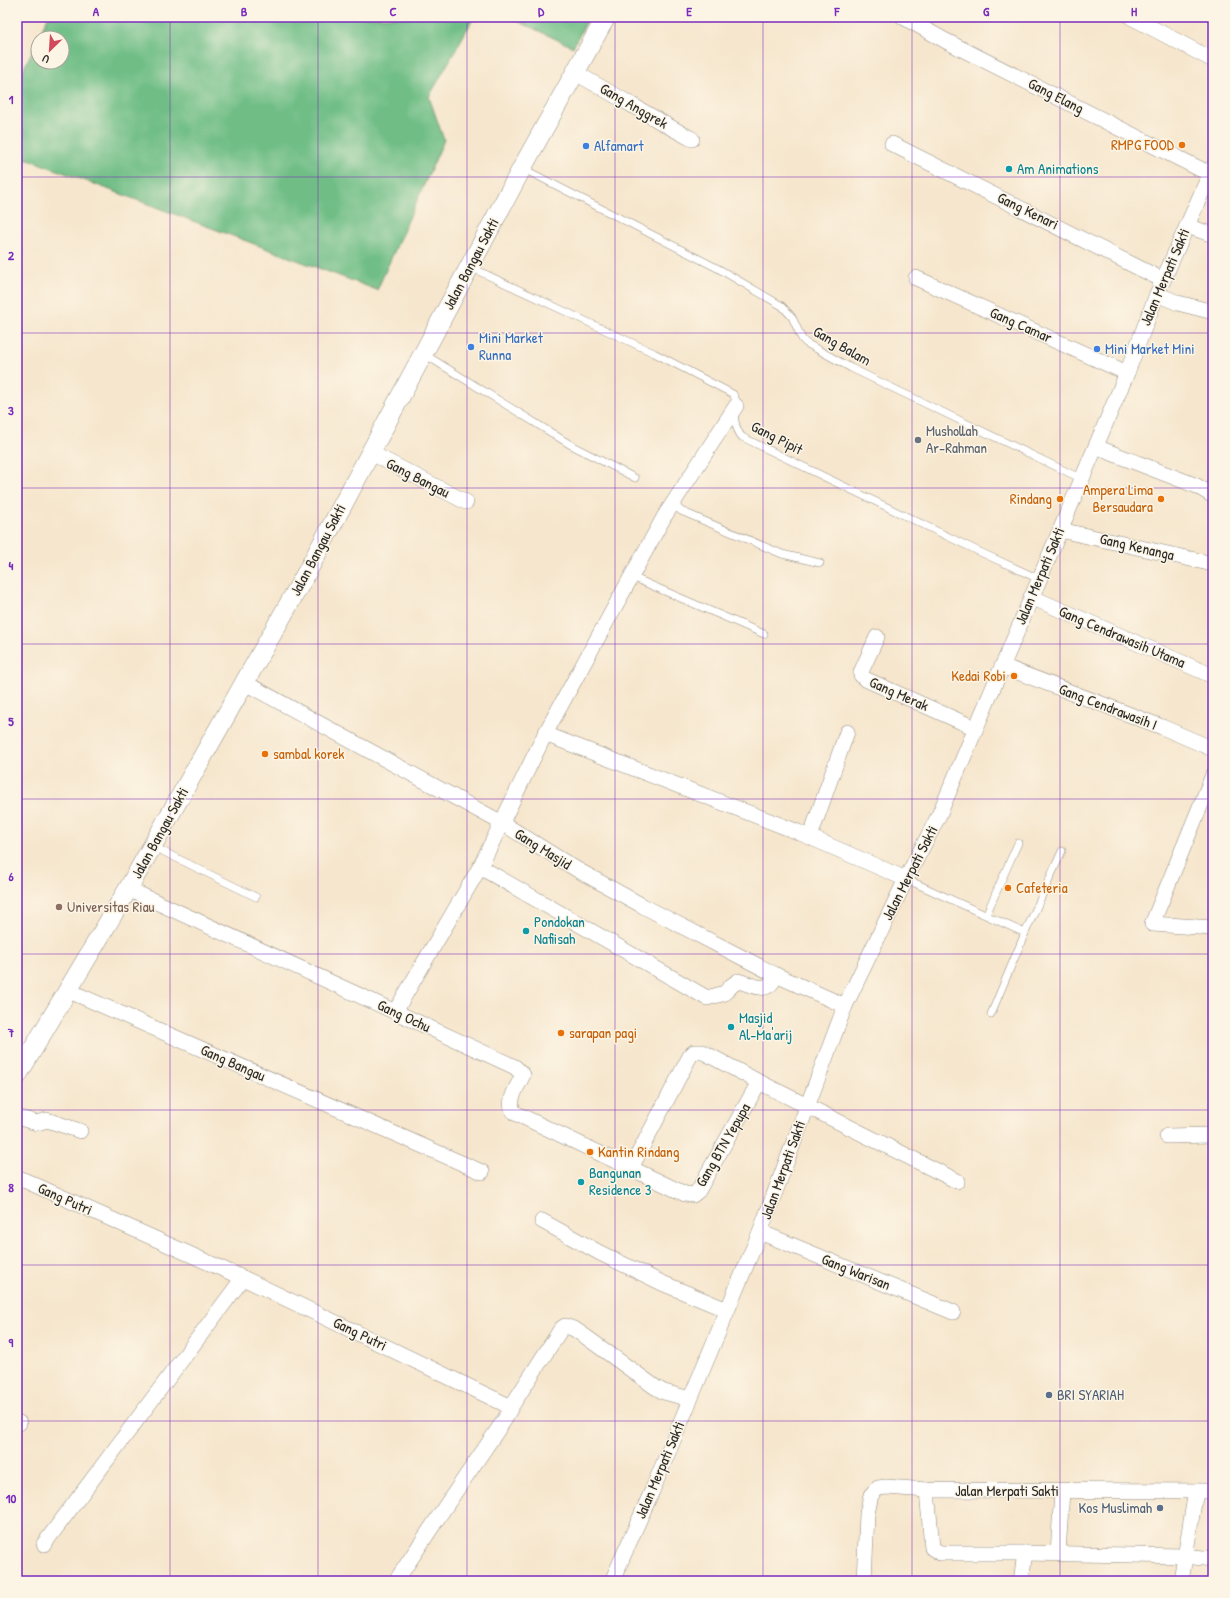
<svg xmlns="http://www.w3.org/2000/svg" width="1230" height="1598" viewBox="0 0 1230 1598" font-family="'Patrick Hand',sans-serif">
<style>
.forest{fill:#70be86;stroke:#4e7458;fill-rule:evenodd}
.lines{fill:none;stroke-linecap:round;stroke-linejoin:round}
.service-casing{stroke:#90887c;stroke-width:8}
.minor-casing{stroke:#90887c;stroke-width:16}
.tertiary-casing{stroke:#90887c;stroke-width:20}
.service{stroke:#fff;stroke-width:7}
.minor{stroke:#fff;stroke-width:15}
.tertiary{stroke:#fff;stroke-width:19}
.grid{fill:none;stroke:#7b2cbf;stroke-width:1;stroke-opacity:0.55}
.food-dot{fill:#e8710a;stroke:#fcf5e5;stroke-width:1.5}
.shop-dot{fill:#3f7fe0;stroke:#fcf5e5;stroke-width:1.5}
.culture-dot{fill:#0f9aa8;stroke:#fcf5e5;stroke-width:1.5}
.worship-dot{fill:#6b7280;stroke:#fcf5e5;stroke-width:1.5}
.education-dot{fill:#8d6e63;stroke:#fcf5e5;stroke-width:1.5}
.service-dot{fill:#5c6f8a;stroke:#fcf5e5;stroke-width:1.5}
.labels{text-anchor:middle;stroke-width:3;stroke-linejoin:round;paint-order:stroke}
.street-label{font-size:15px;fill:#2b2b2b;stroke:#fcf5e5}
.food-label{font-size:15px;fill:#c56008;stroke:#fcf5e5;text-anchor:end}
.shop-label{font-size:15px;fill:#366cbe;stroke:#fcf5e5;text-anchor:start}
.culture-label{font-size:15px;fill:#0d838f;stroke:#fcf5e5;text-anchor:start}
.worship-label{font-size:15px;fill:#5b616d;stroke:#fcf5e5;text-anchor:start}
.education-label{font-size:15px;fill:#785e54;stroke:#fcf5e5;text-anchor:start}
.service-label{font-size:15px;fill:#4e5e75;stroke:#fcf5e5;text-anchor:start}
.neatline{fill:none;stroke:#7b2cbf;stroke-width:1.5}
.grid-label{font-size:13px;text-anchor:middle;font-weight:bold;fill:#7b2cbf}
</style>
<rect width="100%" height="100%" fill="#fcf5e5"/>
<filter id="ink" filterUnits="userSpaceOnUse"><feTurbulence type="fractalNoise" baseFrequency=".025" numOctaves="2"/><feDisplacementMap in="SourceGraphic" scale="8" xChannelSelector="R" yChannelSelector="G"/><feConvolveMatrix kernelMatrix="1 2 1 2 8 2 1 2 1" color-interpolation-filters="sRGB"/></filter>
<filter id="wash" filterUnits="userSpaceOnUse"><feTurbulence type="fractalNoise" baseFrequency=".012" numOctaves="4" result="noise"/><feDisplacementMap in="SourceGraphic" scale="16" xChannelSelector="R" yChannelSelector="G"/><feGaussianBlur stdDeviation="0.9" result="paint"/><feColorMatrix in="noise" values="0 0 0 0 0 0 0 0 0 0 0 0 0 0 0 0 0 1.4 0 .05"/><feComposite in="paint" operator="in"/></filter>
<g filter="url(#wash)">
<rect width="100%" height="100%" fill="#f6e6cd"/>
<g class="forest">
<path d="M48,17H474L429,97L444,140L377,290L17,155V83ZM38,38H62V62H38Z"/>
<path d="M509,17H589L573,47Z"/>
</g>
</g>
<g filter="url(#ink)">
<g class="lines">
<defs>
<g id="service">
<path d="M522,168L719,269L782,306L792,317L802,339L806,343L851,368L1082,479"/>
<path d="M470,267L654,353L733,394L737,403C732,413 735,429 742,437L980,552L1039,579"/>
<path d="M424,354L571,445L635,478"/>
<path d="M673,504L681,511L782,554L820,563"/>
<path d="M632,577L764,634"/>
<path d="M154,847L256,897"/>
<path d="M906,879L1025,933L991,1014"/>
<path d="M986,915L1018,843"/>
<path d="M1025,933L1062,851"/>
</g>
<g id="minor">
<path d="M903,17L946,41L1210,174"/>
<path d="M1131,17L1213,60"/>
<path d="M575,73C615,94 652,118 692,139"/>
<path d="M892,144L1163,280"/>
<path d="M1187,226L1213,235"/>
<path d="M916,278L1127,373"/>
<path d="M1157,294L1178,303L1213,312"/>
<path d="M1096,447L1197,486L1213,496"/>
<path d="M371,453L466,502"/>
<path d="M1060,530L1213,564"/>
<path d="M1031,597L1213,676"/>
<path d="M877,637L861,672V675L865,679L975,728"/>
<path d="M1002,666L1162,727L1213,749"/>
<path d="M245,683L502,823L576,869L643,906L776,975L845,1006"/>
<path d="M545,734L798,832L906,879"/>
<path d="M1213,775L1152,924L1213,928"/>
<path d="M810,837L847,732"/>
<path d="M480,867L707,998L725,993L731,986L738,981C754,985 768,996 776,975"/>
<path d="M128,889L515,1067L523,1075C518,1086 505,1103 515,1113L685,1194L693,1195L698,1191L759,1082L957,1181"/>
<path d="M67,990L482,1172"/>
<path d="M395,1012L480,867L545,734L664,517L736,406"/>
<path d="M17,1117L37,1123L47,1120L80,1131"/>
<path d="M1167,1136L1213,1135"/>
<path d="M631,1168L690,1056L694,1052H703L759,1082"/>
<path d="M17,1177L243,1278L511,1407L505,1419L447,1504L396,1581"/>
<path d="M542,1221L600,1253L662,1283L727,1310"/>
<path d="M760,1232L953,1312"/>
<path d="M511,1407L561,1329L565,1326L574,1329L586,1337L655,1387L664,1392L690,1399"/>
<path d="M17,1423H19"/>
<path d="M927,1490L932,1548L940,1553H1025L1021,1581"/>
<path d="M44,1544L243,1278"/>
<path d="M1025,1553L1184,1556L1213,1559"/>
<path d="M1058,1553L1062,1491"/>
<path d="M612,1581L652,1491L760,1232L845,1006L906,879L939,815L1127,373L1157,294L1213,167"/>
<path d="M864,1581L867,1514L871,1495L878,1488L886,1487L927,1490L1213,1491"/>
<path d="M1181,1581L1196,1491"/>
</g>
<path id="tertiary" d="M17,1076L128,889L308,570L522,168L606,17"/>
</defs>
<use href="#service" class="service-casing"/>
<use href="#minor" class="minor-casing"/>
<use href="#tertiary" class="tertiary-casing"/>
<use href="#service" class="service"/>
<use href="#minor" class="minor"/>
<use href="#tertiary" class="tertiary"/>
</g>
</g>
<path class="grid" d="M170,17V1581M318,17V1581M467,17V1581M615,17V1581M763,17V1581M912,17V1581M1060,17V1581M17,177H1213M17,333H1213M17,488H1213M17,644H1213M17,799H1213M17,954H1213M17,1110H1213M17,1265H1213M17,1421H1213"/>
<g class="food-dot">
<circle cx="1182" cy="145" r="4"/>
<circle cx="1060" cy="499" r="4"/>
<circle cx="1161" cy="499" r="4"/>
<circle cx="1014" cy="676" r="4"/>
<circle cx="265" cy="754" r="4"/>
<circle cx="1008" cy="888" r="4"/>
<circle cx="561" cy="1033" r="4"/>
<circle cx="590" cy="1152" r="4"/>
</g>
<g class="shop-dot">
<circle cx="586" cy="146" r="4"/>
<circle cx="471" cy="347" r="4"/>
<circle cx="1097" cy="349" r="4"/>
</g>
<g class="culture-dot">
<circle cx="1009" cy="169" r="4"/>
<circle cx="526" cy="931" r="4"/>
<circle cx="731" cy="1027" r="4"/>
<circle cx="581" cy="1182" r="4"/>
</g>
<circle class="worship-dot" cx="918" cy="440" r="4"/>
<circle class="education-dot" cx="59" cy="907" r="4"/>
<g class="service-dot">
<circle cx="1049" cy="1395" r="4"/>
<circle cx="1160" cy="1508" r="4"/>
</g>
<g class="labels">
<g class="street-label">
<text transform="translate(1056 96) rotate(27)" y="5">Gang Elang</text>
<text transform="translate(634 106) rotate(30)" y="5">Gang Anggrek</text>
<text transform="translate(1028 211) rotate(26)" y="5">Gang Kenari</text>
<text transform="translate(471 264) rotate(-62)" y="5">Jalan Bangau Sakti</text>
<text transform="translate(1165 277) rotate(-67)" y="5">Jalan Merpati Sakti</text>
<text transform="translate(1021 325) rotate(24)" y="5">Gang Camar</text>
<text transform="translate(842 346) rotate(30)" y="5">Gang Balam</text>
<text transform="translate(777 438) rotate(27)" y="5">Gang Pipit</text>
<text transform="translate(418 478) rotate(27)" y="5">Gang Bangau</text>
<text transform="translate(1137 547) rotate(13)" y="5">Gang Kenanga</text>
<text transform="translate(318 550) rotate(-62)" y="5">Jalan Bangau Sakti</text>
<text transform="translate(1040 576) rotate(-67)" y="5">Jalan Merpati Sakti</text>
<text transform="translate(1122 637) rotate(23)" y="5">Gang Cendrawasih Utama</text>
<text transform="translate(899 694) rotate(24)" y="5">Gang Merak</text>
<text transform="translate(1108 707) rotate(21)" y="5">Gang Cendrawasih I</text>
<text transform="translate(160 833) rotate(-61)" y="5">Jalan Bangau Sakti</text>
<text transform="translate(543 849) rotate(32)" y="5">Gang Masjid</text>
<text transform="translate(910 873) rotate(-63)" y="5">Jalan Merpati Sakti</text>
<text transform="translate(404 1016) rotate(25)" y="5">Gang Ochu</text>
<text transform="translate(233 1063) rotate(24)" y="5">Gang Bangau</text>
<text transform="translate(723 1145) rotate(-60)" y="5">Gang BTN Yepupa</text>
<text transform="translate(783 1170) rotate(-70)" y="5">Jalan Merpati Sakti</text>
<text transform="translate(65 1199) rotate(24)" y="5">Gang Putri</text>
<text transform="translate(856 1272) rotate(22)" y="5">Gang Warisan</text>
<text transform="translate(360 1334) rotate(26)" y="5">Gang Putri</text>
<text transform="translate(660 1470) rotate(-67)" y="5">Jalan Merpati Sakti</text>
<text x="1007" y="1496">Jalan Merpati Sakti</text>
</g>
<g class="food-label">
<text x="1174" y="150">RMPG FOOD</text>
<text x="1153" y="495">Ampera Lima<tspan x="1153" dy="17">Bersaudara</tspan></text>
<text x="1052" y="504">Rindang</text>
<text x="1006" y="681">Kedai Robi</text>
<text x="273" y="759" text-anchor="start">sambal korek</text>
<text x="1016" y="893" text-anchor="start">Cafeteria</text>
<text x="569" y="1038" text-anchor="start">sarapan pagi</text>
<text x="598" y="1157" text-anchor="start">Kantin Rindang</text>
</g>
<g class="shop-label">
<text x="594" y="151">Alfamart</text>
<text x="479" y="343">Mini Market<tspan x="479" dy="17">Runna</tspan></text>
<text x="1105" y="354">Mini Market Mini</text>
</g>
<g class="culture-label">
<text x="1017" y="174">Am Animations</text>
<text x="534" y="927">Pondokan<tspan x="534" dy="17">Nafiisah</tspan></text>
<text x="739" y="1023">Masjid<tspan x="739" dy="17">Al-Ma'arij</tspan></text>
<text x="589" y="1178">Bangunan<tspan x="589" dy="17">Residence 3</tspan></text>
</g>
<g class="worship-label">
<text x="926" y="436">Mushollah<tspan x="926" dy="17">Ar-Rahman</tspan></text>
</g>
<g class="education-label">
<text x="67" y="912">Universitas Riau</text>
</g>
<g class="service-label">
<text x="1057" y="1400">BRI SYARIAH</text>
<text x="1152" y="1513" text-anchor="end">Kos Muslimah</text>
</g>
</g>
<rect width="1230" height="1598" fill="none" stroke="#fcf5e5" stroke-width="44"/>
<g transform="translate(50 50) rotate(205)"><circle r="19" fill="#fcf5e5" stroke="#a8a49b"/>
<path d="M0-3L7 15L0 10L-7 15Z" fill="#d1495b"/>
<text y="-6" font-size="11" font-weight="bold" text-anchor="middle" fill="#2b2b2b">U</text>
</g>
<rect x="22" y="22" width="1186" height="1554" class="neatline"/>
<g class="grid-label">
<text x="96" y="16">A</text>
<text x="244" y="16">B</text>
<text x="393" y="16">C</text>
<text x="541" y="16">D</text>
<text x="689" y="16">E</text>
<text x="837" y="16">F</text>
<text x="986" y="16">G</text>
<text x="1134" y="16">H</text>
<text x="11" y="104">1</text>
<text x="11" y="260">2</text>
<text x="11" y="415">3</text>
<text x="11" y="570">4</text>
<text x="11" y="726">5</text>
<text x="11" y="881">6</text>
<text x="11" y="1037">7</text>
<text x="11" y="1192">8</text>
<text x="11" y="1347">9</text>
<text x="11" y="1503">10</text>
</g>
</svg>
